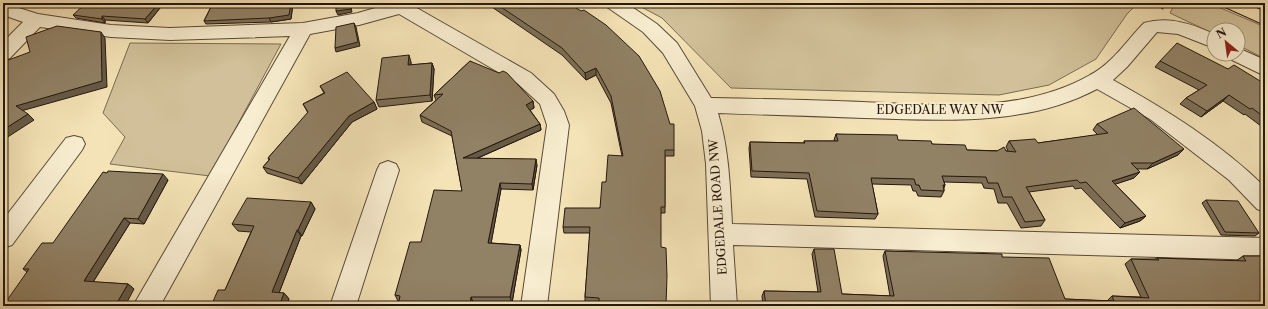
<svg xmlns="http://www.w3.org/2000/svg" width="1268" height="309" viewBox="0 0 1268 309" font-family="'Libre Caslon Text',serif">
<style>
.green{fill:#d1c099;stroke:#7b6c54}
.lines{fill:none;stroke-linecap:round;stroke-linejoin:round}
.minor-casing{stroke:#594a38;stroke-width:2}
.major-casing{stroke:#25170e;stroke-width:2}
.path{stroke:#25170e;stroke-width:2.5;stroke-dasharray:1 2;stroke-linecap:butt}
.minor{fill:#f8edd0;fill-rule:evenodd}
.major{fill:#f4e3b6;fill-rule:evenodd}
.wall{fill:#7d6f57;stroke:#25170e}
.shaded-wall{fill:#665a47;stroke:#25170e}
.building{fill:#918165;stroke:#25170e}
.labels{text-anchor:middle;stroke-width:4;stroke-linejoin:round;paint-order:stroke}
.street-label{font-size:12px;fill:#25170e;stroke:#f8edd0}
</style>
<rect width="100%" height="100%" fill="#f4e3b6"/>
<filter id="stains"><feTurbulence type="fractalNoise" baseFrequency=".005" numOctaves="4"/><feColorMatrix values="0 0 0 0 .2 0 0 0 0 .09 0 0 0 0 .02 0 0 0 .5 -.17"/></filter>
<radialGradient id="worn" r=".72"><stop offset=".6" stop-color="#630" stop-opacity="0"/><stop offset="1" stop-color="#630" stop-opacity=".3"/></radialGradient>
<g class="green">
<path d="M634,3H1138L1127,14L1096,59L1049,85L999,95L731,88L662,18Z"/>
<path d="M1175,3H1209L1265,27V59L1238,45V30H1214V34L1170,13Z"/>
<path d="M130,43L281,44L210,176L110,164L125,137L103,113Z"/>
</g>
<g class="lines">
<defs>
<g id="minor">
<path d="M3,3L38,14L111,25L170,28L303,23L358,13L389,4L388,3H408L531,73L554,94L564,111L569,125L547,306H521L547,125L540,104L517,83L399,14L359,25L310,34L160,306H133L290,36L170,40L111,37L40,27L10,58L3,60V42L23,22L3,15Z"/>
<path d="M604,3H626L657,24L677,43L711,98C761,99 812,100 862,102C939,105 1021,114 1090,75C1113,63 1127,40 1144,23C1169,16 1192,24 1214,34V48L1178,34L1157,32L1127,67L1113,80C1167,110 1220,143 1265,187V212L1257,209L1229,180L1150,119L1097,89C1025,127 943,120 864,118C815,116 767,115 718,113C729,149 730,187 732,224L1265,238V260L733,245L737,306H711L706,164L702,131L695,106L663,53L643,32L607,7Z"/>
<path d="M1238,48L1265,60V76L1230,59L1227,54H1238Z"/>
<path d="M74,136L82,138L85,144L82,150L12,245L3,248V220L66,138Z"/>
<path d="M388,161L396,164L399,170L356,306H330L377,170L380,164Z"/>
</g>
<path id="major" d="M1222,3H1246L1265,12V25L1225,7Z"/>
</defs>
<use href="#minor" class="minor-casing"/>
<use href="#major" class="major-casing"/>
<path class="path" d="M1162,9L1166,3"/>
<use href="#minor" class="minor"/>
<use href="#major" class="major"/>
</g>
<g class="wall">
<path d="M164,3L148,23L105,20V23L76,18L73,15Z"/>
<path d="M213,3H293L291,19L271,22L206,24L204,21Z"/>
<path d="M486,3H568L674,150V156H665V213H661L599,303H585V297L590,233H564L563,227L600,208L606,182L622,156L611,103L596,75L586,80L562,55Z"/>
<path d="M470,61L533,101L534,108L530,110L540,124L541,130L478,158L537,165L533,190L501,189L491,243L520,245L521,250L512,303L398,301L395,295L421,242L462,191L452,136L422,122L420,115L436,100L434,95Z"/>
<path d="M1160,61L1228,69L1265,84V129L1245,114L1244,115L1223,101L1201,117L1180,104L1186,98L1199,90L1155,67Z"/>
<path d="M411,62V65L432,63L434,69L432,101L379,107L376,100Z"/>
<path d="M320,86L374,102L377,109L352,122L302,184L267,173L263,167L269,160L268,158L308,113L303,104L324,93Z"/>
<path d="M1097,124L1184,149L1178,155L1147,169H1137L1140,172L1134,178L1115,184L1146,216L1140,221L1120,228L1081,188L1075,189L1073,186L1029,192L1045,220L1041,226L1021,228L1007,203H998L994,189L984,188L982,183L944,182L945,185L944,188V191L941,197L918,196L916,191H913L911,185L872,184L878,214L875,219L815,217L807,179L751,177L749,148L750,142L804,143V141H835L834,140L836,134L932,144L967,150L1008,151L1006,147L1009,141L1038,143L1098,135L1093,130Z"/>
<path d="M168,180L144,224L130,223L93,282L128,284L134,289L27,272L23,269Z"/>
<path d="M1206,200L1259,233L1255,236L1221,235L1202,203Z"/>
<path d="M311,202L315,209L302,236H301L279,293H284L289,299L286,306H211L225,290L251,232L238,231L232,224Z"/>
<path d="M814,249L842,294L890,296L883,256L885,251L1002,257L1065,299L1107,301L1112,296L1141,297L1125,264L1131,259H1155L1157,258L1236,261L1243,256H1265V306H763L762,296L764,291L818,292L812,254Z"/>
</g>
<g class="shaded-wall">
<path d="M159,3H164L148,23L145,19Z"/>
<path d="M291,3H293L291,19L271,22L269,18Z"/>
<path d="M350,3L352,12L338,15L336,11Z"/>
<path d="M102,16L105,20V23L102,19Z"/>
<path d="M354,23L356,27L360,46L336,52L335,48Z"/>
<path d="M101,32L105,38L107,87L21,111L16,106Z"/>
<path d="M409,55L411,62L410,72L408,65Z"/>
<path d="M432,63L434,69L432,101L430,95Z"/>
<path d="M596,68V75L586,80L585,73Z"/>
<path d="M1229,95L1223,101L1201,117L1207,111Z"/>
<path d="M533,101L534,108L527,112L526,105Z"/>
<path d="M374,102L377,109L352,122L302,184L298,178L349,116Z"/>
<path d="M28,114L34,120L3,140V130Z"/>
<path d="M540,124L541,130L464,164L463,158Z"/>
<path d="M1184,149L1178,155L1147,169L1153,163Z"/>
<path d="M536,159L537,165L533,190L532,184Z"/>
<path d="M1140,172L1134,178L1107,187L1112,181Z"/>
<path d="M163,174L168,180L144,224L138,219Z"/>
<path d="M500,183L501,189L490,249L488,243Z"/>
<path d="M311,202L315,209L302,236L298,230Z"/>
<path d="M1146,216L1140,221L1120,228L1125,223Z"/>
<path d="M124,218L130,223L90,287L84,281Z"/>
<path d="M297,230L301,236L277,298L272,292Z"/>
<path d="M520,245L521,250L512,303L510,297Z"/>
<path d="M128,284L134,289L125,306H115Z"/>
<path d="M284,293L289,299L286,306H279Z"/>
<path d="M471,297L473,302V306H470Z"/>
</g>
<g class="building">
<path d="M86,3H159L145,19L102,16V19L73,15Z"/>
<path d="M213,3H291L289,15L269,18L204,21Z"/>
<path d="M336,3H350L351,9L336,11Z"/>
<path d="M495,3H568L581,11L584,10L606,25L639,56L660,91L670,124H674V150H665V207H661V247L666,248L667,276L666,306H599V298L585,297L590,227H563L565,208H600L602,182H606L608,155L623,156L611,96L596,68L585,73L562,48Z"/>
<path d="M354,23L358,42L335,48L336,27Z"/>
<path d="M57,26L101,32L102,81L16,106L28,114L3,130V101L5,100L3,92V62L30,52L26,37Z"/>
<path d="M1177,43L1228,69L1234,65L1265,84V118L1252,108L1250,109L1229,95L1207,111L1186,98L1207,85L1160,61Z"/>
<path d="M409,55L408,65L432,63L430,95L376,100L382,58Z"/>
<path d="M470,61L499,73L503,71L507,73L533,101L526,105L540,124L463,158L536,159L532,184L500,183L488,243L520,245L510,297H471L470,306H398L400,296L395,295L410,242H421L434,190L462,191L451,131L420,115L443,94L434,95Z"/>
<path d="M347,72L374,102L349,116L298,178L263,167L270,159L268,158L308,112L303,104L325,93L320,86Z"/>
<path d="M1134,108L1184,149L1153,163H1131L1140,172L1112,181L1146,216L1125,223L1086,182L1080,183L1077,180L1026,187L1045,220L1025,222L1012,197H1003L998,183H988L986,177L942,176L945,185H943L944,191L921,190L919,185H916L914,179L871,178L878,214L817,211L809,173L752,171L750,142L805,143L804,141H838L836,134L897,135L898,140L931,141L932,144L965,145L967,150L997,151L1004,147L1006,151L1016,152L1009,141L1035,139L1038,143L1108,133L1097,124Z"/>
<path d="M108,171L163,174L138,219L124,218L84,281L128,284L115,306H3L29,269H23L42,243H53L103,172L107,173Z"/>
<path d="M247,198L311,202L298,230H297L272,292L284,293L279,306H211L218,290H225L254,226L232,224Z"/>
<path d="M1206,200L1238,201L1259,233L1225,232Z"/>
<path d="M814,249H834L842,294L894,296L885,251L1002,254V257L1049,258L1065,299L1114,301L1112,296L1149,298L1131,259L1159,260L1157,258L1246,261L1243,256H1265V306H766L764,291L821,292Z"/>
</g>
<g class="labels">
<g class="street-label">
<text x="940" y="114">EDGEDALE WAY NW</text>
<text transform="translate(718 207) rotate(-94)" y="4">EDGEDALE ROAD NW</text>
</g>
</g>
<rect width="1268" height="309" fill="none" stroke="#f4e3b6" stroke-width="16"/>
<rect x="4" y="4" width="1260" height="301" fill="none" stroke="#25170e" stroke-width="2"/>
<rect x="8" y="8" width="1252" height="293" fill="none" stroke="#25170e"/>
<g transform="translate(1226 42) rotate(331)"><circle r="19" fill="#f8edd0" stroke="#a49782"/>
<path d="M0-3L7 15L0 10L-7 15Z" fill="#8f2418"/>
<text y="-6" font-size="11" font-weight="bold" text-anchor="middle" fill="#25170e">N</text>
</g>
<rect width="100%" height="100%" filter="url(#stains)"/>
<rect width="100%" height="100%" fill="url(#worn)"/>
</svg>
